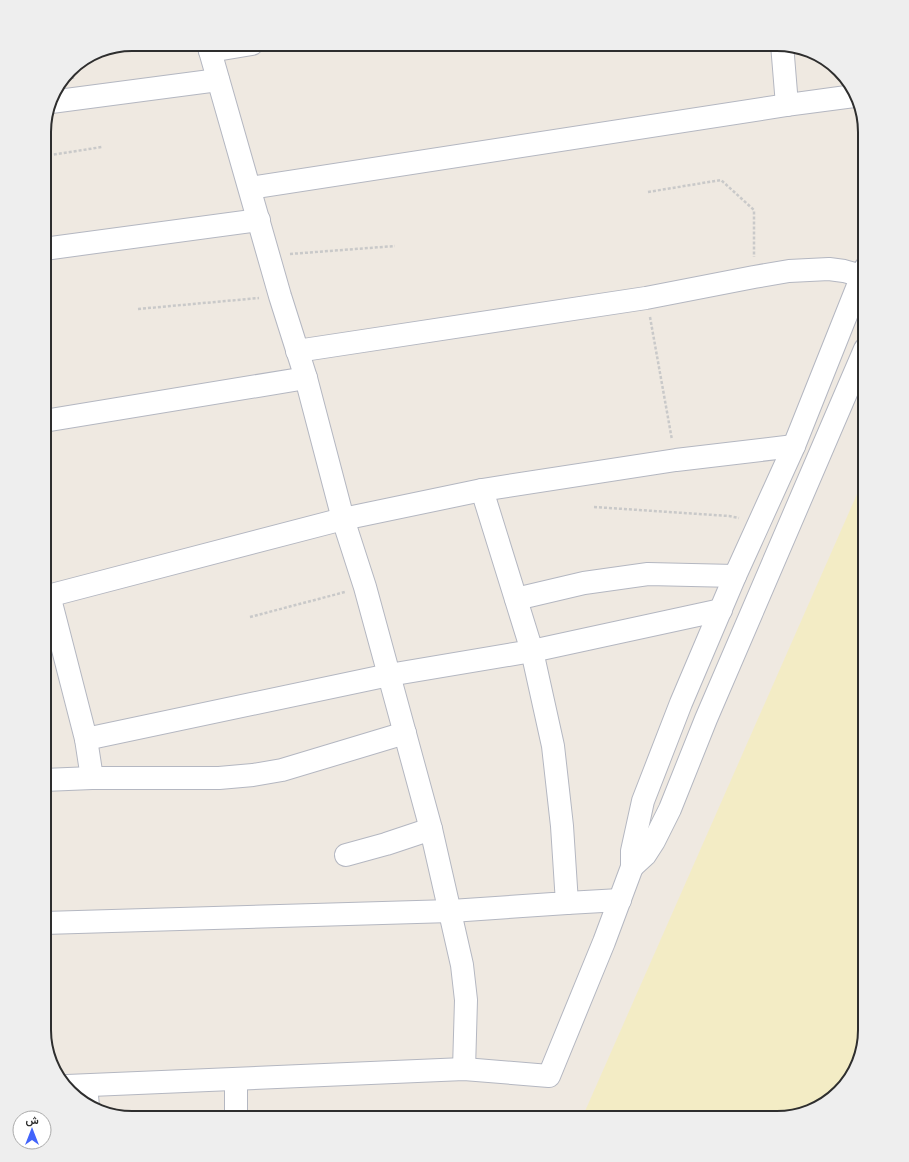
<svg xmlns="http://www.w3.org/2000/svg" width="909" height="1162" viewBox="0 0 909 1162" font-family="'Archivo Narrow',Vazirmatn,sans-serif">
<style>
.sand{fill:#f3ecc5}
.lines{fill:none;stroke-linecap:round;stroke-linejoin:round}
.minor-casing{stroke:#b4b7c1;stroke-width:24}
.path{stroke:#c9c9c9;stroke-width:2.5;stroke-dasharray:3 2;stroke-linecap:butt}
.minor{stroke:#fff;stroke-width:22}
.rim{fill:none;stroke:#2e2e2e;stroke-width:2}
</style>
<rect width="100%" height="100%" fill="#efe9e1"/>
<path class="sand" d="M865,476V1031L853,1074L826,1103L778,1118H582Z"/>
<g class="lines">
<defs>
<g id="minor">
<path d="M208,44L280,296L306,378L343,519L365,587L431,829L462,965L466,1000L464,1069"/>
<path d="M782,44L787,105"/>
<path d="M210,51L252,44"/>
<path d="M51,102L218,80"/>
<path d="M250,188L787,105L854,96"/>
<path d="M44,249L259,220"/>
<path d="M297,351L646,298L754,277L789,271L829,269L844,271L862,276"/>
<path d="M44,421L306,378"/>
<path d="M49,595L86,739L92,778"/>
<path d="M44,597L343,519L482,490L676,460L794,446"/>
<path d="M516,599L584,583L648,574L735,576"/>
<path d="M86,739L389,675L532,651L721,610"/>
<path d="M44,780L92,778H219L253,775L282,770L405,733"/>
<path d="M346,855L386,844L431,829"/>
<path d="M632,867L645,855L654,841L670,809L706,719L865,349"/>
<path d="M567,903L620,900"/>
<path d="M44,923L451,911L567,903L562,826L553,746L532,651L482,490"/>
<path d="M236,1080V1118"/>
<path d="M67,1086L464,1069L549,1076L604,942L632,867V851L643,801L681,703L735,576L794,446L865,268"/>
<path d="M86,1086L88,1106"/>
</g>
</defs>
<use href="#minor" class="minor-casing"/>
<g class="path">
<path d="M72,68L73,79"/>
<path d="M44,156L102,147"/>
<path d="M648,192L721,180L754,210V257"/>
<path d="M290,254L395,246"/>
<path d="M138,309L259,298"/>
<path d="M650,317L672,440"/>
<path d="M594,507L729,516L739,518"/>
<path d="M250,617L345,592"/>
</g>
<use href="#minor" class="minor"/>
</g>
<path d="M0 0H909V1162H0ZM132 51H777A81 81 0 0 1 858 132V1030A81 81 0 0 1 777 1111H132A81 81 0 0 1 51 1030V132A81 81 0 0 1 132 51Z" fill="#eee" fill-rule="evenodd"/>
<path class="rim" d="M132 51H777A81 81 0 0 1 858 132V1030A81 81 0 0 1 777 1111H132A81 81 0 0 1 51 1030V132A81 81 0 0 1 132 51Z"/>
<g transform="translate(32 1130)"><circle r="19" fill="#ffffff" stroke="#ababab"/>
<path d="M0-3L7 15L0 10L-7 15Z" fill="#4264fb"/>
<text y="-6" font-size="11" font-weight="bold" text-anchor="middle" fill="#2e2e2e">ش</text>
</g>
</svg>
